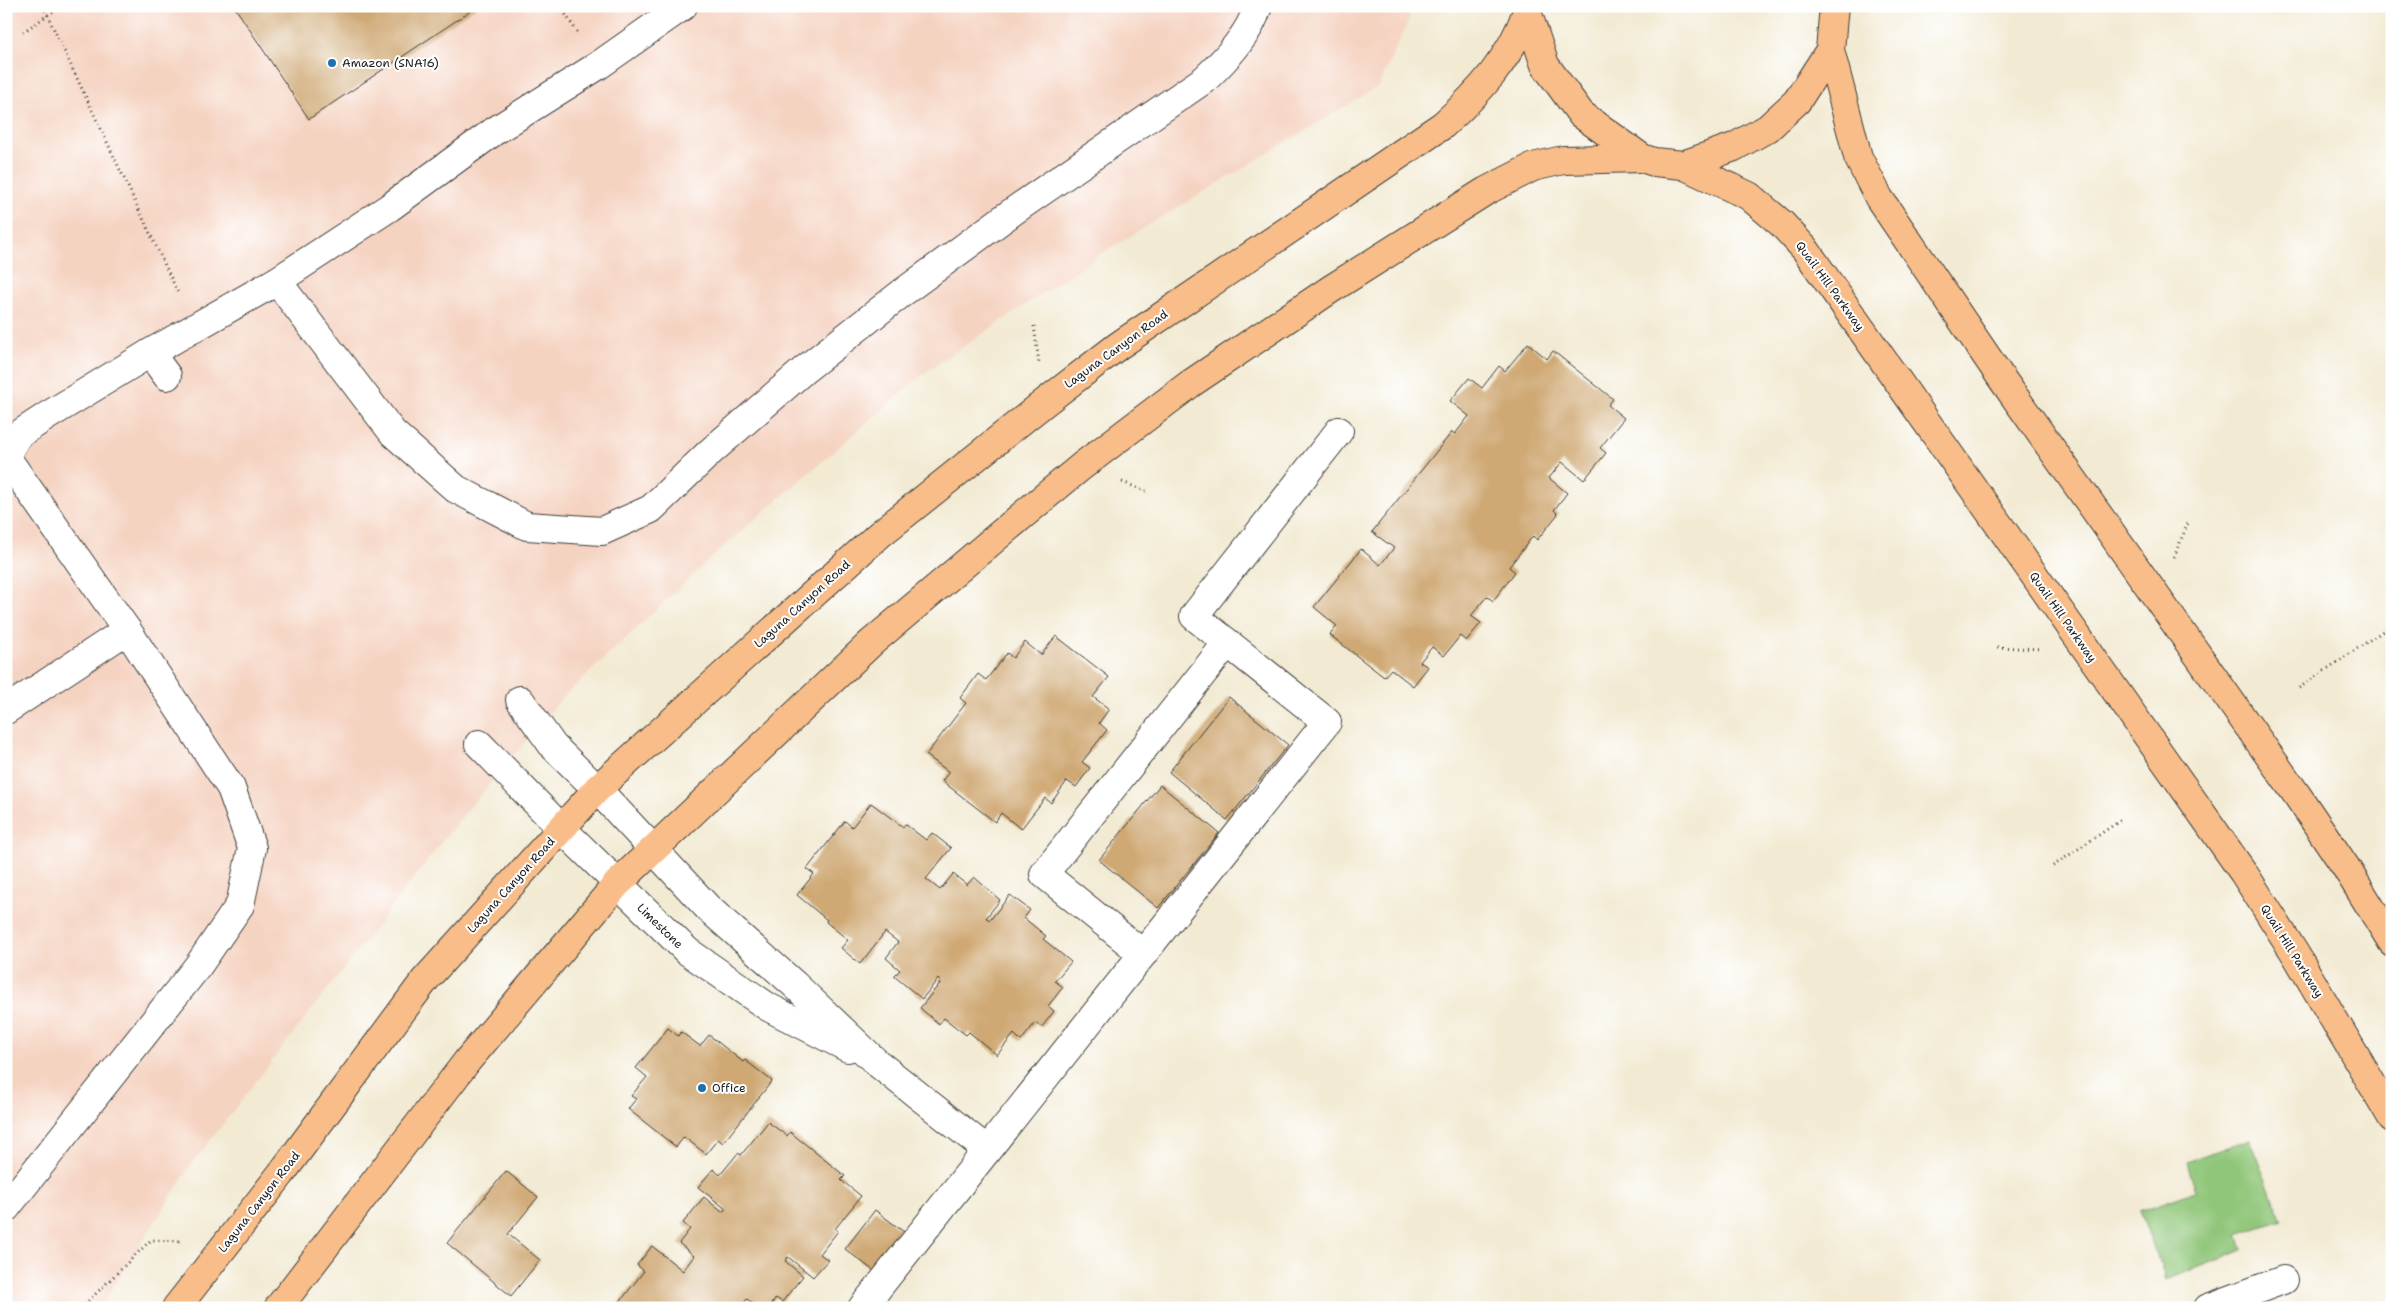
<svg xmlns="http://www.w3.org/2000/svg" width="2398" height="1314" viewBox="0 0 2398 1314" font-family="'Shantell Sans',sans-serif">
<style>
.built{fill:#f5d3c1}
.green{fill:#90c679;stroke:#56714a}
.building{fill:#cfa873}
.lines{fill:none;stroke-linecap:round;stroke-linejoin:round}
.minor-casing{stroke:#3c3b37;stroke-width:30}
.major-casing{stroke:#3c3b37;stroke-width:30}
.path{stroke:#3c3b37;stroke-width:3;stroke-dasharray:1 4;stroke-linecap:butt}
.minor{stroke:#fff;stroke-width:28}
.major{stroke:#f8bd89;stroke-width:28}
.poi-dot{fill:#1f6fb2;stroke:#fff;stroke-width:2}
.labels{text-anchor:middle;stroke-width:4;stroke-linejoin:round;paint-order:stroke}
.poi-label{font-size:12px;fill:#1c1c1c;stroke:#fff;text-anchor:start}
.street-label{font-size:12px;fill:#1c1c1c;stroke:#fff}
</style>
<rect width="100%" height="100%" fill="#fff"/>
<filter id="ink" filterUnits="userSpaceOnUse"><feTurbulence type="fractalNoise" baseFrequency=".02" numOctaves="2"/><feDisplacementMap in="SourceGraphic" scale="10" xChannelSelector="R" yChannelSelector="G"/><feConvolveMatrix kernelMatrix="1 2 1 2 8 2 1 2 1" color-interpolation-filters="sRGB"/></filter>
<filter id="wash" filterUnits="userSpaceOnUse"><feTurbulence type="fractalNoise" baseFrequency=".0096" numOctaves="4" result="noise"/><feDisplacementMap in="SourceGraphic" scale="20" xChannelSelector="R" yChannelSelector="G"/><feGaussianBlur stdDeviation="1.12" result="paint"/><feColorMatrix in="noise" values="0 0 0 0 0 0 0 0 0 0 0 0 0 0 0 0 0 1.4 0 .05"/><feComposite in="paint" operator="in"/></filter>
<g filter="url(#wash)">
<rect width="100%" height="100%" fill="#f2ead3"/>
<path class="built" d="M6,6H1413L1408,22L1379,86L1099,255L926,372L723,547L562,698L451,830L189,1168L100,1308H6Z"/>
<path class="green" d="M2249,1139L2282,1220L2238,1235L2243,1250L2166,1280L2140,1211L2196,1191L2187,1162Z"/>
<g id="blocks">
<g class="building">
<path d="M234,6H478L309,119Z"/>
<path d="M1528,343L1547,359L1553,351L1613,399L1608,405L1624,418L1600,448L1606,453L1584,480L1562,462L1549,478L1567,493L1554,510L1558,514L1537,540L1533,536L1509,567L1515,572L1493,601L1487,596L1471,616L1481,623L1466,641L1460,636L1444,656L1432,647L1420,662L1428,667L1413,686L1391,669L1384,677L1330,635L1337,626L1314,607L1361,549L1380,565L1394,548L1372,532L1452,432L1455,434L1469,416L1450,401L1469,378L1482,388L1499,366L1505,371Z"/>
<path d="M1056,636L1109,677L1093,697L1109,709L1099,723L1107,730L1082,762L1090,768L1076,787L1067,781L1051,803L1045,798L1021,829L1001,813L995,822L942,781L949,772L926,755L966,703L960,698L978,674L986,680L1007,653L1013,658L1025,642L1041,655Z"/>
<path d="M1229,697L1288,745L1227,820L1169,772Z"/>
<path d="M1160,785L1219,833L1158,908L1099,860Z"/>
<path d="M871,803L903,827L905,824L926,840L932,833L951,848L926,879L940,890L953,874L967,885L974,877L1000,900L986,918L990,920L1010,895L1030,910L1024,918L1046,936L1043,939L1071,962L1055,981L1063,987L1048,1006L1054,1011L1042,1027L1035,1023L1021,1041L1014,1034L997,1055L969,1032L966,1035L944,1018L939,1024L920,1008L941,982L938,979L922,999L894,976L900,970L886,958L898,942L885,932L860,964L841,948L848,940L826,922L827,920L797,895L814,874L807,869L845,821L852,827Z"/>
<path d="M668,1028L678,1036L681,1032L700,1046L709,1035L743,1062L745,1060L772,1081L723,1143L718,1139L706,1154L684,1137L676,1147L628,1109L636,1099L631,1096L647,1077L636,1068Z"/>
<path d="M768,1122L787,1136L790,1132L845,1176L841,1180L861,1196L835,1229L838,1231L820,1254L828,1260L813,1277L788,1257L785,1261L803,1276L782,1302L776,1298L768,1308H758L747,1299L740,1308H615L644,1271L637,1265L652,1246L683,1271L694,1256L679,1243L690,1229L683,1223L704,1197L722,1212L726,1209L698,1187L713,1169L720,1175L738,1153L741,1155Z"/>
<path d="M506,1171L538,1197L508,1234L540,1260L511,1296L447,1243Z"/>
<path d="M875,1210L904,1232L874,1271L845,1249Z"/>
</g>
</g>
</g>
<g filter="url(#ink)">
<use href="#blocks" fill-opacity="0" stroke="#3c3b37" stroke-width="1"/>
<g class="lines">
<defs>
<g id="minor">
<path d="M277,281L393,433L456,489L527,526L602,531L651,509L709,453L804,370L902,293L1015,210L1205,79C1226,59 1250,34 1258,6"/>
<path d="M150,353L167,376"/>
<path d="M6,455L18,435L47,416L150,353L277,281L390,207L493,132L599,65L683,6"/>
<path d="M6,457L127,630L231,788L252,848L240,905L198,966L6,1208"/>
<path d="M520,700L553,746L597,789L708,908L795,985L876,1062L987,1150"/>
<path d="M6,710L127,630"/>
<path d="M479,744L562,829L687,951L768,1007L848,1048"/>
<path d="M1143,954L1044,874L1227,643"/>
<path d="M862,1308L1327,722L1194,616L1339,431"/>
<path d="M2208,1308L2283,1280"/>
</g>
<g id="major">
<path d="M1527,6V11L1545,65L1581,114L1642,158L1654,162L1683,165L1734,147L1768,128L1797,101L1830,50L1834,6"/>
<path d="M1830,50L1858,157L1879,198L2002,379L2297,795L2345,866L2392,942"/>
<path d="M1683,165L1749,196L1782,224L1805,249L2243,872L2296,955L2392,1118"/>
<path d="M176,1308L281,1174L425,980L597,789L880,534L1044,403L1118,346L1443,125C1479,93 1511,58 1527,11"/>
<path d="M278,1308L468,1060L617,884L871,643L1024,514L1082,466L1190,384L1331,289L1486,191L1533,167L1563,160L1642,158"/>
</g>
</defs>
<use href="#minor" class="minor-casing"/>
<use href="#major" class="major-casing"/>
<g class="path">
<path d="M43,6L179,295"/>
<path d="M560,6L579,35"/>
<path d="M23,32L61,6"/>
<path d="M1034,326L1039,363"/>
<path d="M1122,482L1146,491"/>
<path d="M2174,557L2188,523"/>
<path d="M1997,647L2041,649"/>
<path d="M2299,688L2392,625"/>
<path d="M2053,866L2121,820"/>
<path d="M81,1308L151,1240L183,1241"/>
</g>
<use href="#minor" class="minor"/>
<use href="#major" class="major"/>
</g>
</g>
<g class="poi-dot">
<circle cx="332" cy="63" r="5"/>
<circle cx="702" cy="1088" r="5"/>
</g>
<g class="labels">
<g class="poi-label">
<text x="342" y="67">Amazon (SNA16)</text>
<text x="712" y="1092">Office</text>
</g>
<g class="street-label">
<text transform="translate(1830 286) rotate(54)" y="4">Quail Hill Parkway</text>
<text transform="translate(1116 349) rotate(-36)" y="4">Laguna Canyon Road</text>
<text transform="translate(802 604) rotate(-42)" y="4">Laguna Canyon Road</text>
<text transform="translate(2063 617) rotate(55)" y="4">Quail Hill Parkway</text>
<text transform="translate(511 885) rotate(-48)" y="4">Laguna Canyon Road</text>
<text transform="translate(660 926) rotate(44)" y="4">Limestone</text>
<text transform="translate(2292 951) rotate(58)" y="4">Quail Hill Parkway</text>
<text transform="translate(259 1202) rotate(-52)" y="4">Laguna Canyon Road</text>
</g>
</g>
<rect width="2398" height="1314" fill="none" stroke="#fff" stroke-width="25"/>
</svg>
